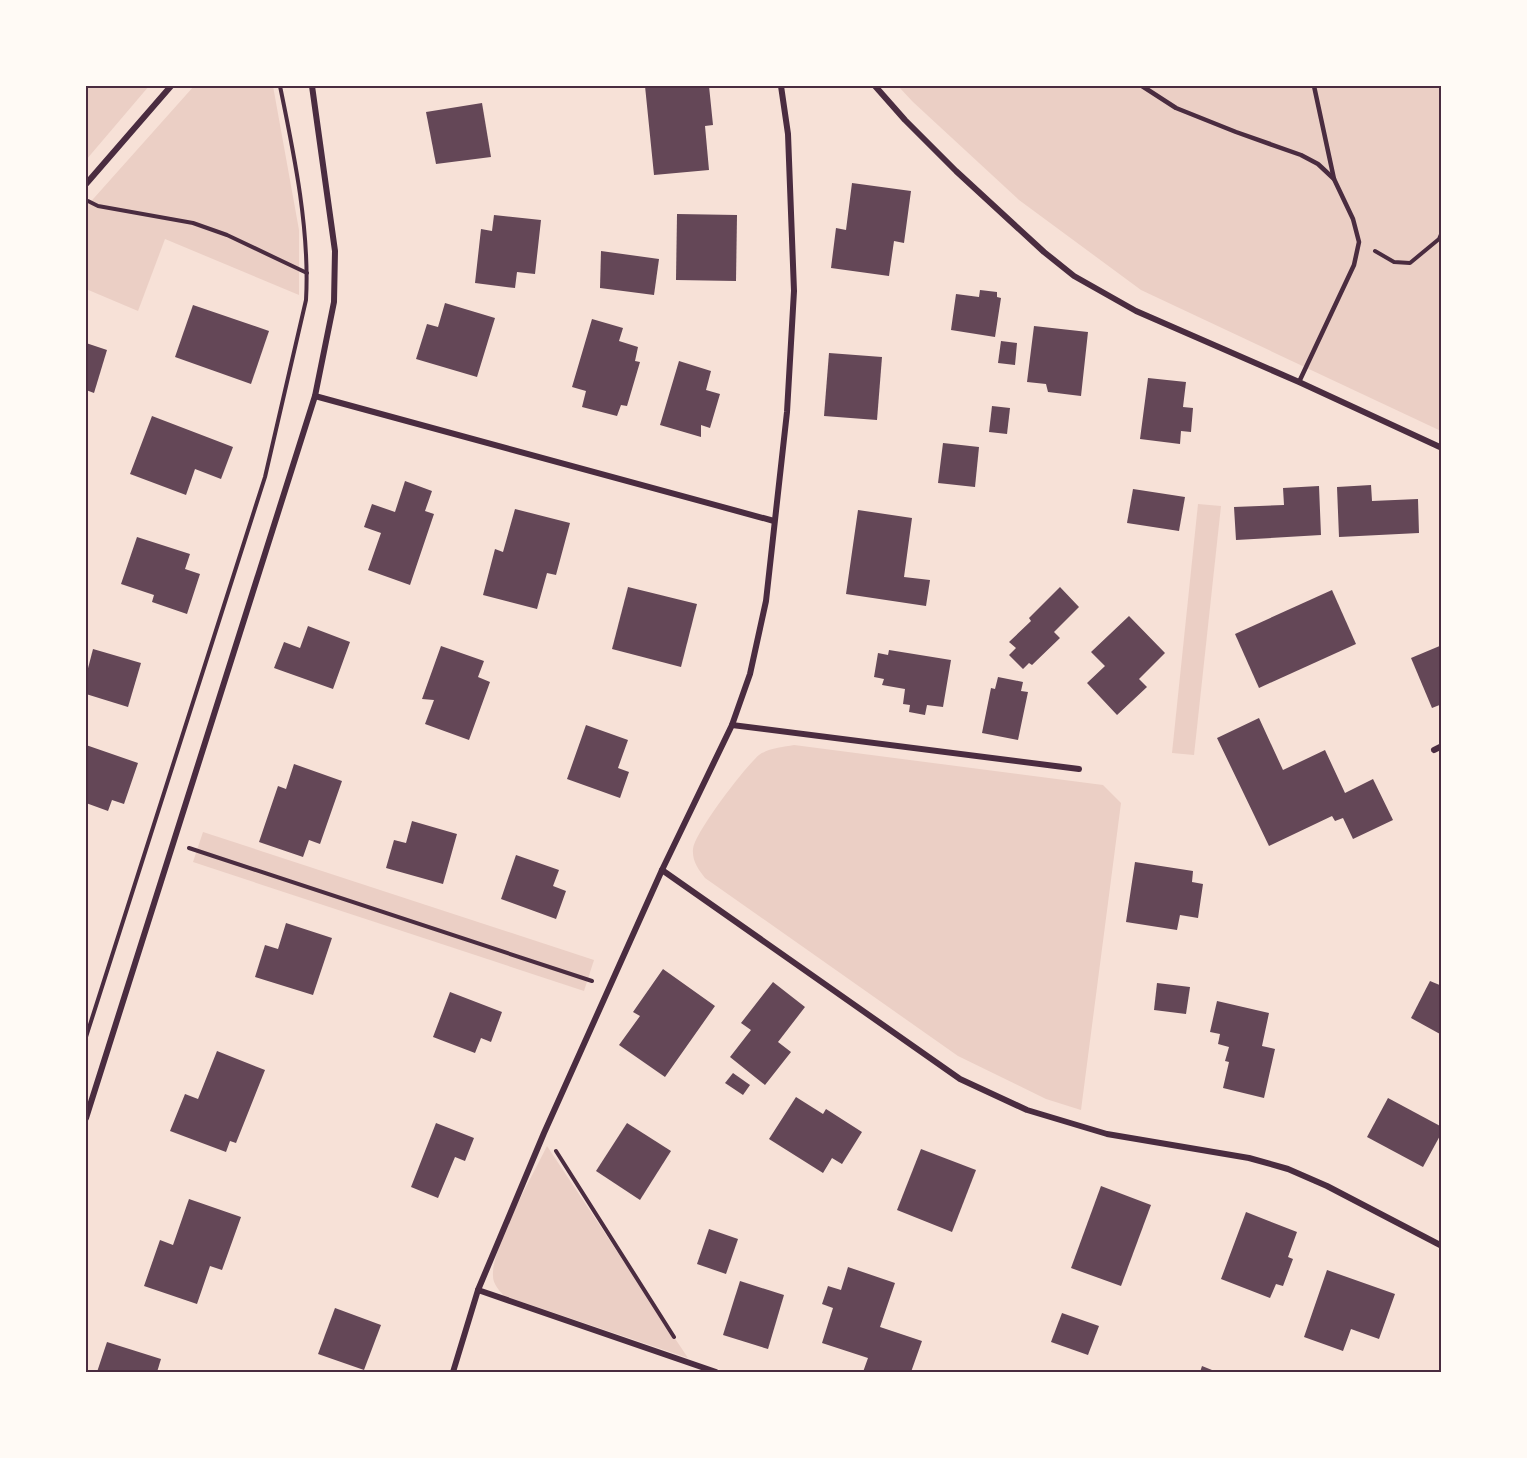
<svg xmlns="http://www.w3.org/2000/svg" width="1527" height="1458" viewBox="0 0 1527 1458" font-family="Raleway,sans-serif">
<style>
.green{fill:#ebcfc5}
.building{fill:#644757}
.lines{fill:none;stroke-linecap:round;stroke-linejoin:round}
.path{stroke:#4a2c40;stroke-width:4}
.service{stroke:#4a2c40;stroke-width:4.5}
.minor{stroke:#4a2c40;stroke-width:6}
.neatline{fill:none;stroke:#4a2c40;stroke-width:2}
</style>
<rect width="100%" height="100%" fill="#f7e1d7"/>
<g class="green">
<path d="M86,86H149L86,160Z"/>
<path d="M194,86H273L299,230V295L165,239L138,311L86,289V207Z"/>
<path d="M898,86H1441V431L1141,290L1019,200L913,102Z"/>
<path d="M1198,504L1221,506L1194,755L1172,753Z"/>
<path d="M794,745L1103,785L1121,803L1081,1110L1046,1099L958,1056L705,878C698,869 692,861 693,849C695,832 745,767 759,755C769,748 783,747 794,745Z"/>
<path d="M203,832L594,960L584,991L193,862Z"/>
<path d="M547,1146L688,1358L504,1296C499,1290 493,1284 493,1276C491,1248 533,1175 547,1146Z"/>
</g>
<g class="building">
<path d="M645,86H709L713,125L705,126L709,170L654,175Z"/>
<path d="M482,103L491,157L436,164L426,112Z"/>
<path d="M852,183L911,191L904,243L894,241L889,276L831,268L836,228L846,230Z"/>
<path d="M677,214L737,215L736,281L676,280Z"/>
<path d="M494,215L541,220L535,274L517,272L515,288L475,283L481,229L492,231Z"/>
<path d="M601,251L659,259L654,295L600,288Z"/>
<path d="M980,290L997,292V297L1001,298L995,337L951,330L956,294L979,297Z"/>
<path d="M445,303L495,318L477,377L416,359L427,324L438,327Z"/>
<path d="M193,305L269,331L251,384L175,357Z"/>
<path d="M592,319L623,328L619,341L638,347L635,361L640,362L627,406L621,405L617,416L582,407L586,391L572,387Z"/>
<path d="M1034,326L1088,332L1081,396L1048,392L1046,384L1027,382Z"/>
<path d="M1001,341L1017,343L1015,365L998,363Z"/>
<path d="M86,343L107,350L94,393L86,390Z"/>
<path d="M829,353L882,357L877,420L824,416Z"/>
<path d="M679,361L711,371L706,390L720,394L710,428L701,425V437L660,425Z"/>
<path d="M1148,378L1186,382L1183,407L1193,408L1191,432L1181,431L1180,444L1140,439Z"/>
<path d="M992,406L1010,408L1007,434L989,432Z"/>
<path d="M152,416L233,447L221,479L195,469L186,495L130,474Z"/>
<path d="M943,443L979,447L975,487L938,483Z"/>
<path d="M405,481L432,491L425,511L434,514L410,585L368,570L381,533L364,527L372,504L395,512Z"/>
<path d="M1371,485L1372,501L1418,499L1419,533L1339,537L1337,487Z"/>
<path d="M1319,486L1321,535L1236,540L1234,507L1284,505L1283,488Z"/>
<path d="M1133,489L1185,497L1179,531L1127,523Z"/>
<path d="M515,509L570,523L556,575L547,573L537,609L483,595L495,549L503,552Z"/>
<path d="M858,510L912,518L904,577L930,580L926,606L846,594Z"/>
<path d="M137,537L190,554L185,569L200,574L187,614L152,602L154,595L121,584Z"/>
<path d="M628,587L697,604L681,667L612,649Z"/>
<path d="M1060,587L1079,607L1054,632L1060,638L1032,665L1029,663L1023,669L1009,655L1016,648L1009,642L1031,621L1029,618Z"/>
<path d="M1332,590L1356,644L1259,688L1235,634Z"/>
<path d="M1129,616L1165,653L1139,679L1147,687L1117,715L1087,683L1105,666L1091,652Z"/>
<path d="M308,626L350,642L333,689L274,668L284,642L300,648Z"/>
<path d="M1442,645V704L1432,708L1411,658Z"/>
<path d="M441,646L484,661L478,677L490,682L469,740L425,724L434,700L422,699Z"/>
<path d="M93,649L141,663L128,707L86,694V676Z"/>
<path d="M889,650L951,660L943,707L927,705L925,715L909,712L910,705L903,704L905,689L882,685L884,679L874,677L878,653L888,655Z"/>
<path d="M998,677L1023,682L1021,691L1028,692L1018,740L982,733L991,688L995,689Z"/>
<path d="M1259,718L1283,770L1325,750L1345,793L1373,779L1393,820L1353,839L1343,818L1335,821L1332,816L1269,846L1217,738Z"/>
<path d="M586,725L628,740L618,768L629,772L620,798L567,779Z"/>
<path d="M86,745L138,763L124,804L112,800L108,811L86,803Z"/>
<path d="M294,764L342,781L320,844L309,840L303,857L259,842L278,786L286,789Z"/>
<path d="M412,821L457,834L443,884L386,868L394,840L406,843Z"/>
<path d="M516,855L559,870L553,886L566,891L556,919L501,899Z"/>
<path d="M1135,862L1193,871L1192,882L1203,884L1198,918L1180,915L1177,930L1126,922Z"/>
<path d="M286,923L332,938L313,995L255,977L265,945L278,949Z"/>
<path d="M663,969L715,1006L665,1077L619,1045L640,1016L633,1012Z"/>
<path d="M1430,981L1442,986L1440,1034L1411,1018Z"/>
<path d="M773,982L805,1007L778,1042L791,1052L765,1085L730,1057L751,1030L741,1023Z"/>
<path d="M1157,983L1190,987L1186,1014L1154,1010Z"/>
<path d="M450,992L502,1012L491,1042L481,1038L475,1053L433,1037Z"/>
<path d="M1217,1001L1269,1013L1262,1046L1275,1049L1264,1098L1223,1088L1229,1062L1225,1061L1229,1047L1218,1044L1220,1034L1210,1032Z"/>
<path d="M217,1051L265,1070L236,1143L230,1141L226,1152L170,1131L185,1094L198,1099Z"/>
<path d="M733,1073L750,1085L743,1095L725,1083Z"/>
<path d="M796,1097L823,1114L826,1109L862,1132L842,1164L832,1158L823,1173L769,1139Z"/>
<path d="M1388,1098L1442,1127V1132L1423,1167L1367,1137Z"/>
<path d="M436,1123L474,1138L465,1161L455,1157L438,1198L411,1187Z"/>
<path d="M627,1123L671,1151L640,1200L596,1171Z"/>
<path d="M921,1149L976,1170L952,1232L897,1210Z"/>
<path d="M1101,1186L1151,1205L1121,1286L1071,1268Z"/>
<path d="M189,1199L241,1217L222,1270L210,1266L197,1304L144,1286L160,1240L173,1245Z"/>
<path d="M1246,1212L1297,1232L1288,1257L1293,1259L1283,1286L1276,1284L1270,1298L1221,1279Z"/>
<path d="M709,1229L738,1239L726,1274L697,1264Z"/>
<path d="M848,1267L895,1283L880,1327L922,1341L911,1372H863L868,1358L822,1343L833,1308L822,1304L828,1286L841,1290Z"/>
<path d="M1327,1270L1395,1294L1379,1339L1351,1329L1343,1351L1304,1337Z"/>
<path d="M740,1281L784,1295L768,1349L723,1335Z"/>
<path d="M335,1308L381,1325L364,1370L318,1354Z"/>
<path d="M1062,1313L1099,1326L1088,1355L1051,1342Z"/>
<path d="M107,1342L161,1359L157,1372H97Z"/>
<path d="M1202,1366L1217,1372H1200Z"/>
</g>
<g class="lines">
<g class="path">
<path d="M88,201L98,206L193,223L227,235L307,273"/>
<path d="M1375,251L1394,262L1410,263L1439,239L1442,232"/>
<path d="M189,848L592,981"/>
<path d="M86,1037L265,477L306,300C310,230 294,154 280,86"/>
<path d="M556,1151L674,1337"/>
</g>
<g class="service">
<path d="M1142,86L1176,108L1236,132L1301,155L1318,164L1334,179L1353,219L1359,242L1354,265L1299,382"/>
<path d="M1314,86L1334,179"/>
</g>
<g class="minor">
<path d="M875,86L905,120L956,171L1044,252L1074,276L1136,311L1299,382L1442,448"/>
<path d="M86,184L171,86"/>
<path d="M315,396L774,521"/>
<path d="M732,725L1079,769"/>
<path d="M1434,750L1442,746"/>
<path d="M662,870L960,1079L1027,1110L1107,1134L1249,1158L1288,1169L1327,1186L1442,1246"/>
<path d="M86,1118L315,396L334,302L335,251L312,86"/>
<path d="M478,1290L716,1372"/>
<path d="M453,1372L478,1290L544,1133L662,870L732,725L750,674L766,601L787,412L794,291L788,134L781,86"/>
</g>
</g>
<rect width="1527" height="1458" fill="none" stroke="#fffaf5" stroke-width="174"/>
<rect x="87" y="87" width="1353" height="1284" class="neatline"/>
</svg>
